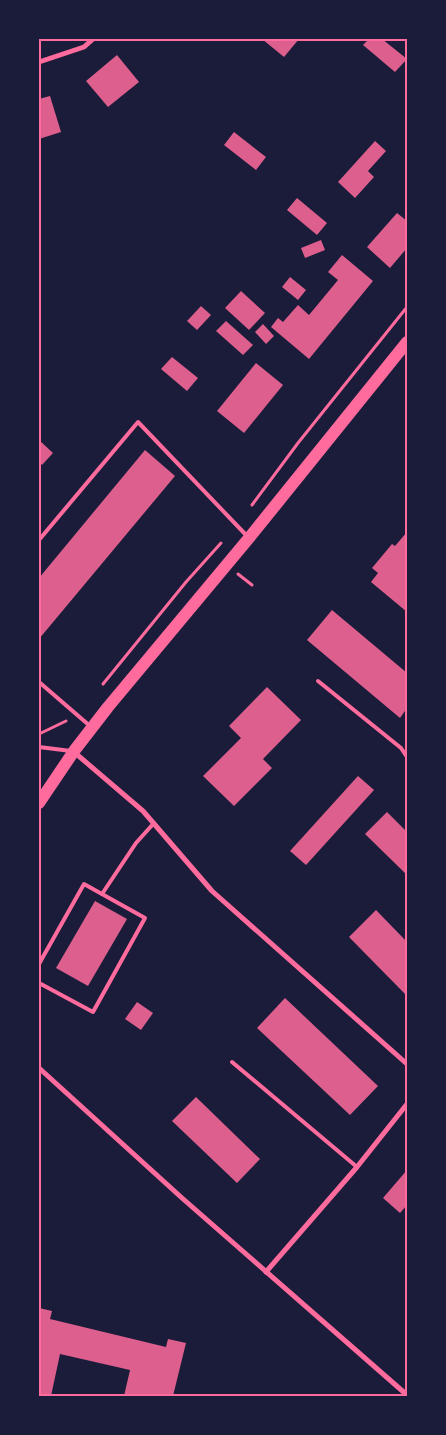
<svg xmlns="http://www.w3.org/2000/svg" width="446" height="1435" viewBox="0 0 446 1435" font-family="'Fira Sans Condensed',sans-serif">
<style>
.building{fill:#dd5f8e}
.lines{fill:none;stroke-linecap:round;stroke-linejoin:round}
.path{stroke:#ff6b9d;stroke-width:3}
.service{stroke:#ff6b9d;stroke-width:4}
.minor{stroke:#ff6b9d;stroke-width:5}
.primary{stroke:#ff6b9d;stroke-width:12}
.neatline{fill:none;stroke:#ff6b9d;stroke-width:2}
</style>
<rect width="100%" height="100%" fill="#1b1b3a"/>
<g class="building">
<path d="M262,39H299L284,57Z"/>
<path d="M369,39H382L407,59L395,72L363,45Z"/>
<path d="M117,55L139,82L108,107L86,81Z"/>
<path d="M50,96L61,132L39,139V99Z"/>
<path d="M234,132L266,157L256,170L224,145Z"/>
<path d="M375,141L386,151L368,171L374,177L355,198L338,182Z"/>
<path d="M297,198L327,223L317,235L287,210Z"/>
<path d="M397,213L407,221V248L390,268L367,247Z"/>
<path d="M321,240L325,250L305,258L301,248Z"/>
<path d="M342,255L373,281L309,359L271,327L278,318L283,322L298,305L309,315L338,280L328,272Z"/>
<path d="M290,277L306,290L298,300L282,287Z"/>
<path d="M241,291L265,313L249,330L225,308Z"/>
<path d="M201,306L211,315L197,330L187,321Z"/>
<path d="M226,321L253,345L243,355L216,331Z"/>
<path d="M263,324L274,336L266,344L255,332Z"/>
<path d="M172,357L198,378L187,391L161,369Z"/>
<path d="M256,363L283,385L244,433L217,411Z"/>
<path d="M39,440L53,453L42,465L39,462Z"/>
<path d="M145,450L175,476L39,639V578Z"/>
<path d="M407,532V612L371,582L378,573L372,568L392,544L395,546Z"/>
<path d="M332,610L407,673V708L400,718L307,640Z"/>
<path d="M267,687L301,720L263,759L272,768L234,806L203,776L241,738L229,726Z"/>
<path d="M358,776L374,790L306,865L290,851Z"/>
<path d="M387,812L407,832V875L365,834Z"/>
<path d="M95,901L127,919L88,986L56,968Z"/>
<path d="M376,910L407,942V996L349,937Z"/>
<path d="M285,998L378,1086L350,1115L257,1028Z"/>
<path d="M137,1002L153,1013L141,1030L125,1019Z"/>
<path d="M196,1097L260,1159L237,1183L172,1121Z"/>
<path d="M407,1170V1205L400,1213L383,1198Z"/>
<path d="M39,1308L52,1311L50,1319L166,1347L168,1339L186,1343L173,1396H124L130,1370L60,1354L51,1396H39Z"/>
</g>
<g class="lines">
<g class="path">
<path d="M252,505L298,443L407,307"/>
<path d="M238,574L252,585"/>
<path d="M103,684L186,582L221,543"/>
<path d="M39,734L66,721"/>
</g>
<g class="service">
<path d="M39,540L138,422L247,536"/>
<path d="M318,681L401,748L407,757"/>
<path d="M39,682L90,726"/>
<path d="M39,747L71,751"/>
<path d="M102,894L136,843L154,823"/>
<path d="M39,964L84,884L145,918L93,1012L39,983"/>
<path d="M232,1062L357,1167"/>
</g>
<g class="minor">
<path d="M39,62L84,47L93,39"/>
<path d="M74,752L143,811L212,891L407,1064"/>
<path d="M39,1068L182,1198L407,1395"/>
<path d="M266,1272L357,1167L407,1104"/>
</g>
<path class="primary" d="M39,803L74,751L108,707L249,538L407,342"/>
</g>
<rect width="446" height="1435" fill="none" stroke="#1b1b3a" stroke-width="80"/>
<rect x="40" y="40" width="366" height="1355" class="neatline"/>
</svg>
